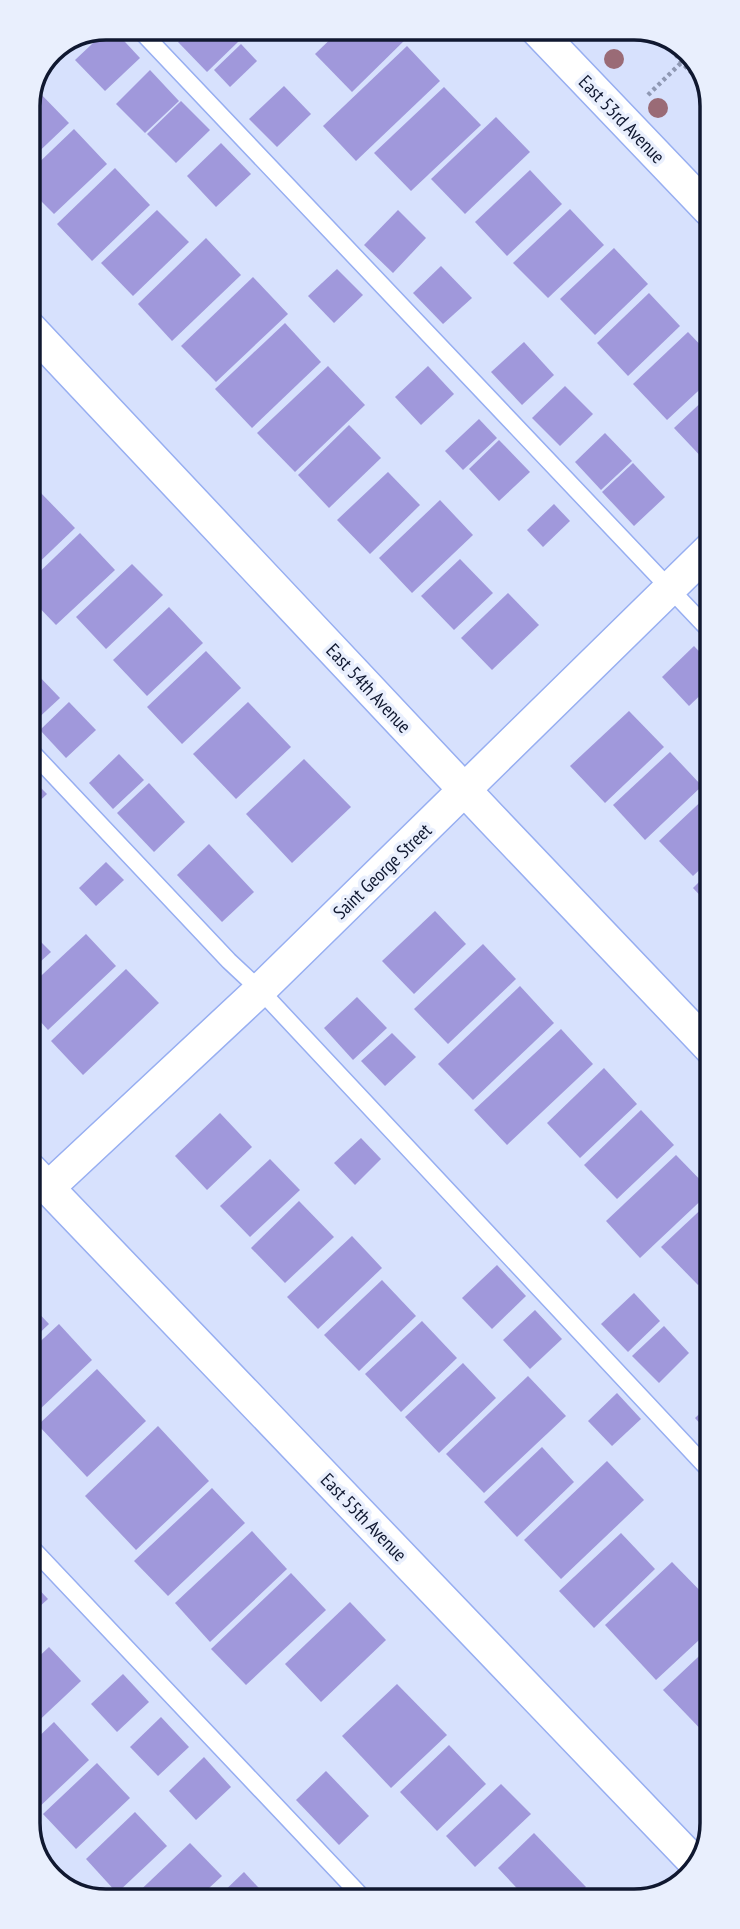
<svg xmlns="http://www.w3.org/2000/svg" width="740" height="1929" viewBox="0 0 740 1929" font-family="'PT Sans Narrow',sans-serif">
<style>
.building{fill:#a098db}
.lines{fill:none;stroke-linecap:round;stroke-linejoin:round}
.service-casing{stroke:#97aef1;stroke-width:19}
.minor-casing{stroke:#97aef1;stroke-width:35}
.path{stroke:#8f98b3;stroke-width:4.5;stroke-dasharray:3.5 3.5;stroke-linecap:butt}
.service{stroke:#fff;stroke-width:16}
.minor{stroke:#fff;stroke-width:32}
.tree{fill:#9a6b76}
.labels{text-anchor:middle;stroke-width:7;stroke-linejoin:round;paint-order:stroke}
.street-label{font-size:19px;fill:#101830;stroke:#e9effd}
.rim{fill:none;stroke:#101830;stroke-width:3.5}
</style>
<rect width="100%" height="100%" fill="#d7e1fd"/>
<g class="building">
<path d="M109,28H112L140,58L105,91L75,60Z"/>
<path d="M194,28H229L240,40L207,72L178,42Z"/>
<path d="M313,28H331L321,37Z"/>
<path d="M342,28H406L411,34L352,92L315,54Z"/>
<path d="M241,44L257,61L230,87L214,70Z"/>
<path d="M407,46L440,81L356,161L323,126Z"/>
<path d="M150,70L179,101L145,133L116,104Z"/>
<path d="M284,86L311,114L277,147L249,119Z"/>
<path d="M444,87L481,125L411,191L374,153Z"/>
<path d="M36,89L69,123L28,162V101Z"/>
<path d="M181,101L210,130L176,163L147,134Z"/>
<path d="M496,117L530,152L465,214L431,179Z"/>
<path d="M74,129L107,164L54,214L28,188V173Z"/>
<path d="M221,143L251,174L216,207L187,176Z"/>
<path d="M115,168L150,205L92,261L57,224Z"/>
<path d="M530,170L562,204L507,256L475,222Z"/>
<path d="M570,209L604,245L548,298L513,263Z"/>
<path d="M157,210L189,242L133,296L101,263Z"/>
<path d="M398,210L426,238L393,273L364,245Z"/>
<path d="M206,238L241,275L172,341L138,304Z"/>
<path d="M614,248L648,284L595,335L560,299Z"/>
<path d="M441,266L472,298L443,324L413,293Z"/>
<path d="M337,269L363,295L334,323L308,296Z"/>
<path d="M253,277L288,314L216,382L181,346Z"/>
<path d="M649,293L680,326L628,376L597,343Z"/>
<path d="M285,323L321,362L252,428L215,389Z"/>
<path d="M688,332L710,355V380L667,420L633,384Z"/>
<path d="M524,342L554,375L522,405L491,372Z"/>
<path d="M328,366L365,405L295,472L257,433Z"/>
<path d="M428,366L454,394L421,425L395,397Z"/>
<path d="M565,386L593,414L560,446L532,418Z"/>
<path d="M710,394V460L707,463L674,428Z"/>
<path d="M479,419L497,438L463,470L445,451Z"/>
<path d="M349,425L381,458L329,508L298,475Z"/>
<path d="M605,433L632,461L601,490L575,462Z"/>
<path d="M499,440L530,472L499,501L469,469Z"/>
<path d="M633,463L665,497L634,526L602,492Z"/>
<path d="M388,472L420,505L370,554L337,520Z"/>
<path d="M39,491L75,528L29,572V501Z"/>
<path d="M440,500L473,535L412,593L379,558Z"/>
<path d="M554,504L570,521L543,547L527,530Z"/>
<path d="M80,533L115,570L56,625L29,597V582Z"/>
<path d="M460,559L493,593L454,630L421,596Z"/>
<path d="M132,564L163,595L106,649L76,617Z"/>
<path d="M508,593L539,625L492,670L461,638Z"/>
<path d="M169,607L203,643L147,696L113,660Z"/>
<path d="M694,646L710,663V686L689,706L662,677Z"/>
<path d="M206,651L241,688L182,744L147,707Z"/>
<path d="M34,671L60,698L34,722L29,716V676Z"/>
<path d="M69,702L96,730L66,758L40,730Z"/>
<path d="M248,702L291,747L236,799L193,754Z"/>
<path d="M629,711L664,747L605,803L570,766Z"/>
<path d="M670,752L702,786L645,840L613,805Z"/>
<path d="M119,754L144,780L113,809L89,783Z"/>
<path d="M304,759L351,807L292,863L246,814Z"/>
<path d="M29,776L47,794L29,811Z"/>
<path d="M149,783L185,822L154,852L117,813Z"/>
<path d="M710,793V860L693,876L659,841Z"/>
<path d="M209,844L254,892L222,922L177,875Z"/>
<path d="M106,862L124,880L96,906L79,888Z"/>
<path d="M710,871L711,892V907L693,888Z"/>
<path d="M435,911L466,944L414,994L382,961Z"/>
<path d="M29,930L51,952L29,972Z"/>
<path d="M86,934L116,966L48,1030L30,1010L29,987Z"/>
<path d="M483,944L516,979L448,1044L414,1009Z"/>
<path d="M126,969L159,1003L83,1075L51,1041Z"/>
<path d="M520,986L554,1023L473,1100L438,1064Z"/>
<path d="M357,997L387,1028L353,1060L324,1028Z"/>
<path d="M561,1029L593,1064L507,1145L474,1110Z"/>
<path d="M392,1033L416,1057L385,1086L361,1061Z"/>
<path d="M604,1068L637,1104L580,1158L547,1123Z"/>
<path d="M641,1110L674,1145L617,1199L584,1165Z"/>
<path d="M220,1113L252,1147L207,1190L175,1156Z"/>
<path d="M361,1138L381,1159L355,1185L334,1163Z"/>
<path d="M676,1155L711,1191L640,1258L606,1221Z"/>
<path d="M270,1159L300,1190L250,1237L220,1206Z"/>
<path d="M711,1200V1273L698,1285L661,1247Z"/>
<path d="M299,1201L334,1237L285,1283L251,1248Z"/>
<path d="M352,1236L382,1268L318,1329L287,1297Z"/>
<path d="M497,1265L526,1296L492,1329L462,1298Z"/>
<path d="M382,1280L416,1316L359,1371L324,1335Z"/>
<path d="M711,1282V1303L700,1292Z"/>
<path d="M634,1293L660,1321L628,1352L601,1324Z"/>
<path d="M30,1304L49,1324L30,1342Z"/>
<path d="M535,1310L562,1339L530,1369L503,1340Z"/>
<path d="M422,1321L457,1358L401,1412L365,1374Z"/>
<path d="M59,1324L92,1360L39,1410L30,1401V1351Z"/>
<path d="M664,1326L689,1353L659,1383L632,1356Z"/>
<path d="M463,1363L496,1398L439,1453L405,1417Z"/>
<path d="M97,1369L146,1421L87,1477L38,1425Z"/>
<path d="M528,1376L566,1416L484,1493L446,1454Z"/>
<path d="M617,1393L641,1419L612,1446L588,1421Z"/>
<path d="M711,1403V1436L695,1418Z"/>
<path d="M158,1426L209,1481L136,1550L85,1496Z"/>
<path d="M542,1447L574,1482L517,1537L484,1502Z"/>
<path d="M607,1461L644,1500L561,1579L524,1540Z"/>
<path d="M212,1488L245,1523L168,1596L134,1561Z"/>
<path d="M252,1531L287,1569L210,1642L175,1603Z"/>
<path d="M621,1533L655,1569L594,1628L559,1591Z"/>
<path d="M672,1562L712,1603V1628L656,1680L605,1625Z"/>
<path d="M291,1573L326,1610L246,1685L211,1649Z"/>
<path d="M30,1580L48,1599L30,1615Z"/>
<path d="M350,1602L386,1640L321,1702L285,1664Z"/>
<path d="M712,1644V1741L663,1690Z"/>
<path d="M49,1647L81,1681L31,1728V1664Z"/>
<path d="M123,1674L149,1702L117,1732L91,1704Z"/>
<path d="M397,1684L447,1735L391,1788L342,1736Z"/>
<path d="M161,1717L189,1747L158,1776L130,1747Z"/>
<path d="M54,1722L89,1760L36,1810L31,1804V1744Z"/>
<path d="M449,1745L486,1784L437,1831L400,1792Z"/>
<path d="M204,1757L231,1787L196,1820L169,1791Z"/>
<path d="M97,1763L130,1798L76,1849L43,1814Z"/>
<path d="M326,1771L369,1816L339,1845L296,1800Z"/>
<path d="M501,1784L531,1814L475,1867L446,1836Z"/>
<path d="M135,1812L167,1846L117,1893L86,1859Z"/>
<path d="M534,1833L586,1887L573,1899H527L498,1868Z"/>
<path d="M190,1843L222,1876L196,1900L129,1901Z"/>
<path d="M244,1872L270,1900H215Z"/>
</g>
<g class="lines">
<defs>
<g id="service">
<path d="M138,28L710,631"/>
<path d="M29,749L229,961L260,990L711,1472"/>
<path d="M30,1546L365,1900"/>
</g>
<g id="minor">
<path d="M535,28L709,210"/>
<path d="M28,326L490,817L711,1049"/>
<path d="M30,1169L697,1865"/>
<path d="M48,1188L260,990L710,549"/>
</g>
</defs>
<use href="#service" class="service-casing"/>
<use href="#minor" class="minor-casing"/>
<g class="path">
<path d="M663,38C675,53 689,76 708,83"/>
<path d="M648,95L682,62"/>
</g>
<use href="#service" class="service"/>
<use href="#minor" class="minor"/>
</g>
<g class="tree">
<circle cx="614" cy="59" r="10"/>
<circle cx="658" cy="108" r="10"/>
</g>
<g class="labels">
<g class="street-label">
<text transform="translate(622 119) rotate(46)" y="7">East 53rd Avenue</text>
<text transform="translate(369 688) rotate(47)" y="7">East 54th Avenue</text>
<text transform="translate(382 871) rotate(-44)" y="7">Saint George Street</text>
<text transform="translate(364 1517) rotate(46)" y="7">East 55th Avenue</text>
</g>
</g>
<path d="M0 0H740V1929H0ZM106 40H634A66 66 0 0 1 700 106V1823A66 66 0 0 1 634 1889H106A66 66 0 0 1 40 1823V106A66 66 0 0 1 106 40Z" fill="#e9effd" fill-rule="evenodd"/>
<path class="rim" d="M106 40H634A66 66 0 0 1 700 106V1823A66 66 0 0 1 634 1889H106A66 66 0 0 1 40 1823V106A66 66 0 0 1 106 40Z"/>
</svg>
